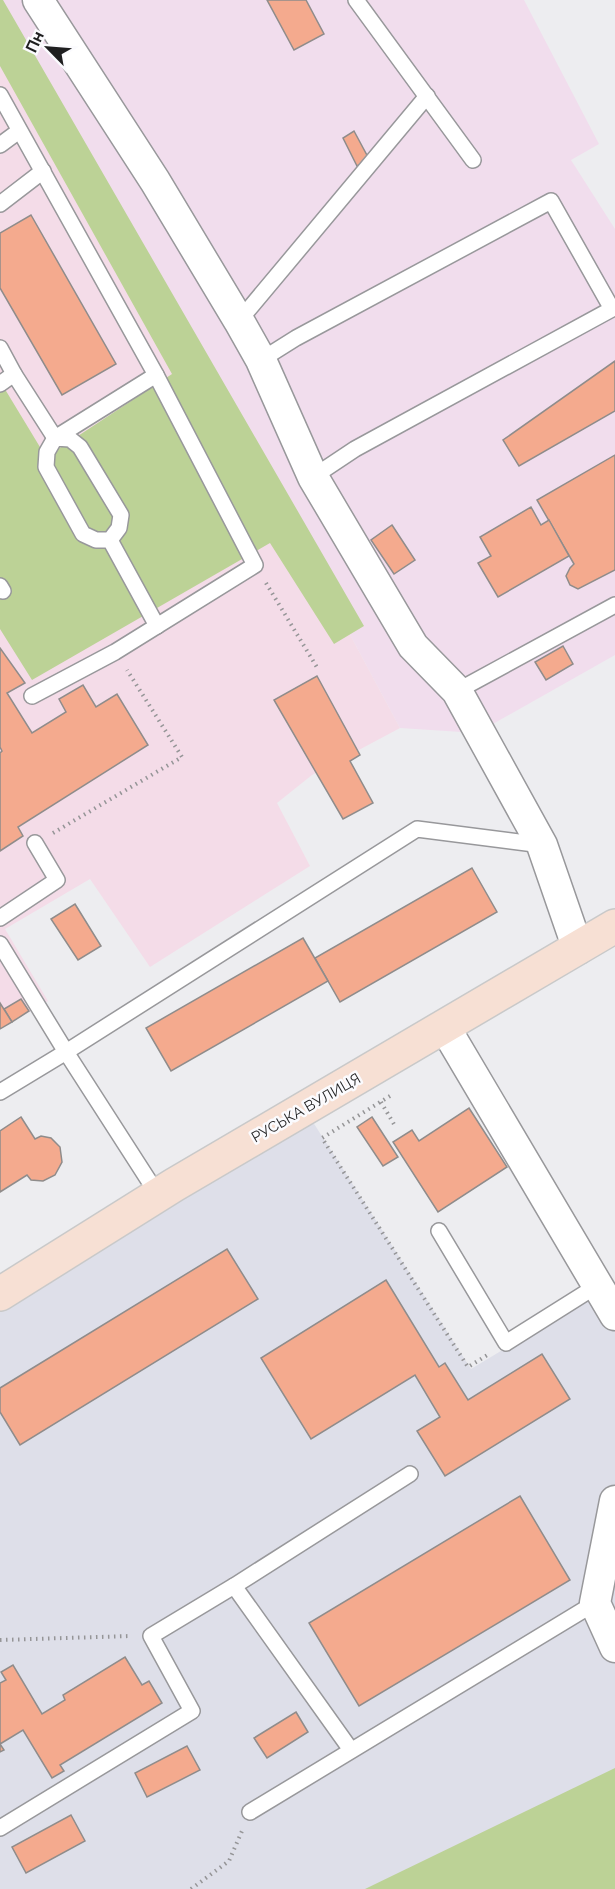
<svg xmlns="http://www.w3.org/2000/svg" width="615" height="1889" viewBox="0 0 615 1889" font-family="Raleway,sans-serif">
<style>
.built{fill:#dedfe9}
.industrial{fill:#f1dded}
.medical{fill:#f4dce8}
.green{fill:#bcd296}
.building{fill:#f4aa8e;stroke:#8f8c8b;stroke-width:1.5}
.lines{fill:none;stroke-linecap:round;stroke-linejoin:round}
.lane-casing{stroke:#98989b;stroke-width:18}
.street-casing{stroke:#98989b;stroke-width:33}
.primary-casing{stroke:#c9c9c9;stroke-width:36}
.path{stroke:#959597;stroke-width:4;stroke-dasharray:1.5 4.5;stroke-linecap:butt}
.lane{stroke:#fff;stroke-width:15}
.street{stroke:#fff;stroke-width:30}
.primary{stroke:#f7e0d4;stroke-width:33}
.labels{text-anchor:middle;stroke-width:5;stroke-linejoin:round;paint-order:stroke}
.street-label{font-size:15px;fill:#1f1f20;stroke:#fbfbfe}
</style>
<rect width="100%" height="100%" fill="#ededf0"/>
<path class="built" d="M302,1105L471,1369L597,1293L615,1331V1889H0V1289Z"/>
<path class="industrial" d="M0,0H524L599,144L571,160L615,229V655L477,733L400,728L354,642L0,15Z"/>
<path class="medical" d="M0,15L354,642L400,728L312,775L277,803L310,866L150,967L90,879L5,929L48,1001L0,1029Z"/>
<g class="green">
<path d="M0,0H3L364,626L334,644L270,543L32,680L0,629V381L46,457L172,374L0,66Z"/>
<path d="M615,1768V1889H365Z"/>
</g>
<g class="building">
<path d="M267,0H306L324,34L294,50Z"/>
<path d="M354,131L369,159L357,166L343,138Z"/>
<path d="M31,215L116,364L62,395L0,288V233Z"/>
<path d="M615,361V411L519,466L503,440Z"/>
<path d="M615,455V570L578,589L570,585L566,576L570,568L574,564L537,500Z"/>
<path d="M531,507L541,525L549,520L569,556L498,597L478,563L491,556L480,537Z"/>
<path d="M392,525L415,560L394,574L371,540Z"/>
<path d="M563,646L573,664L546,680L535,662Z"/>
<path d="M0,648L25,683L7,693L32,733L66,712L59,699L83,685L96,707L117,694L148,745L18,827L23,836L0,851V753L2,751L0,747Z"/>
<path d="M317,676L360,755L350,761L373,803L343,819L274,700Z"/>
<path d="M472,868L497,912L340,1002L315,958Z"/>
<path d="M75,904L101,946L78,960L51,919Z"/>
<path d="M303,938L328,981L171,1071L146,1028Z"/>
<path d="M21,999L29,1011L12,1022L4,1009Z"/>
<path d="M0,1003L12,1022L0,1029Z"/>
<path d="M469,1108L507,1167L438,1212L393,1142L412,1130L419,1141Z"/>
<path d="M21,1117L35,1139L41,1136L51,1138L60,1147L62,1162L55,1175L43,1181L31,1180L27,1175L0,1192V1131Z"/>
<path d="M372,1117L398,1157L383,1166L357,1127Z"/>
<path d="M227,1249L258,1299L20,1445L0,1412V1388Z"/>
<path d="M386,1280L439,1367L445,1363L468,1400L542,1354L570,1399L445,1476L417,1431L440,1417L415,1375L311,1439L261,1358Z"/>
<path d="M520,1496L570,1580L359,1706L309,1623Z"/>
<path d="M125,1657L142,1685L149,1681L162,1703L60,1765L64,1771L52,1778L23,1730L0,1744L4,1750L0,1752V1683L6,1680L1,1672L13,1665L42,1714L65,1700L63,1695Z"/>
<path d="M296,1712L308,1732L267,1758L254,1738Z"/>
<path d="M187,1746L200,1770L147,1797L135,1773Z"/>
<path d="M71,1815L85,1841L26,1873L12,1847Z"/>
</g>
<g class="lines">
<defs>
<g id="lane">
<path d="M356,0L473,160"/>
<path d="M0,95L156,375L255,565L115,652L32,696"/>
<path d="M0,145L19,131"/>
<path d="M0,204L43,171"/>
<path d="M239,321L427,96"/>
<path d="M0,348L14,374L55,438L156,375"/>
<path d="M261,360L296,338L551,201L612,309L355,449L313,477"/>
<path d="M0,384L14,374"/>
<path d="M110,540L119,528L121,515L80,447L70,439L55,438L47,452L46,467L83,534L96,540H110L157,626"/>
<path d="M0,586L3,591"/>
<path d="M457,691L615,605"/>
<path d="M0,918L57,880L35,843"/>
<path d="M0,944L66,1052L417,829L542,845"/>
<path d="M0,1092L66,1052L158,1195"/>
<path d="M439,1231L506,1343L598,1285"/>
<path d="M234,1586L351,1750"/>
<path d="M250,1812L595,1603"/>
<path d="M0,1828L192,1711L151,1636L234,1586L410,1474"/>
</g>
<g id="street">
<path d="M38,0L155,181L239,321L261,360L313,477L413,646L457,691L542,845L578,949"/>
<path d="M444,1026L615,1315"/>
<path d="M615,1501L595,1603L615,1647"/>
</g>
<path id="primary" d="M0,1294L174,1185L615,926"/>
</defs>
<use href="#lane" class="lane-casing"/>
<use href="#street" class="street-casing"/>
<use href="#primary" class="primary-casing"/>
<g class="path">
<path d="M266,583L318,669"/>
<path d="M53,833L182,757L127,670"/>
<path d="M390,1096L322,1138L468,1367L489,1354"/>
<path d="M381,1102L395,1126"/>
<path d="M0,1640L131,1636"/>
<path d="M191,1889L229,1861L242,1831"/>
</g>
<use href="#lane" class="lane"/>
<use href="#street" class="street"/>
<use href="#primary" class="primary"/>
</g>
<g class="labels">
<g class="street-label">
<text transform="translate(306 1108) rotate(-30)" y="5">РУСЬКА ВУЛИЦЯ</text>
</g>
</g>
<g transform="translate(48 48) rotate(295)" stroke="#fbfbfe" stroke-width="4.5" paint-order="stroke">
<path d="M0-4.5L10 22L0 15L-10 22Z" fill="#1f1f20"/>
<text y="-9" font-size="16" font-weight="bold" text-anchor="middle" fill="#1f1f20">Пн</text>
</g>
</svg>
